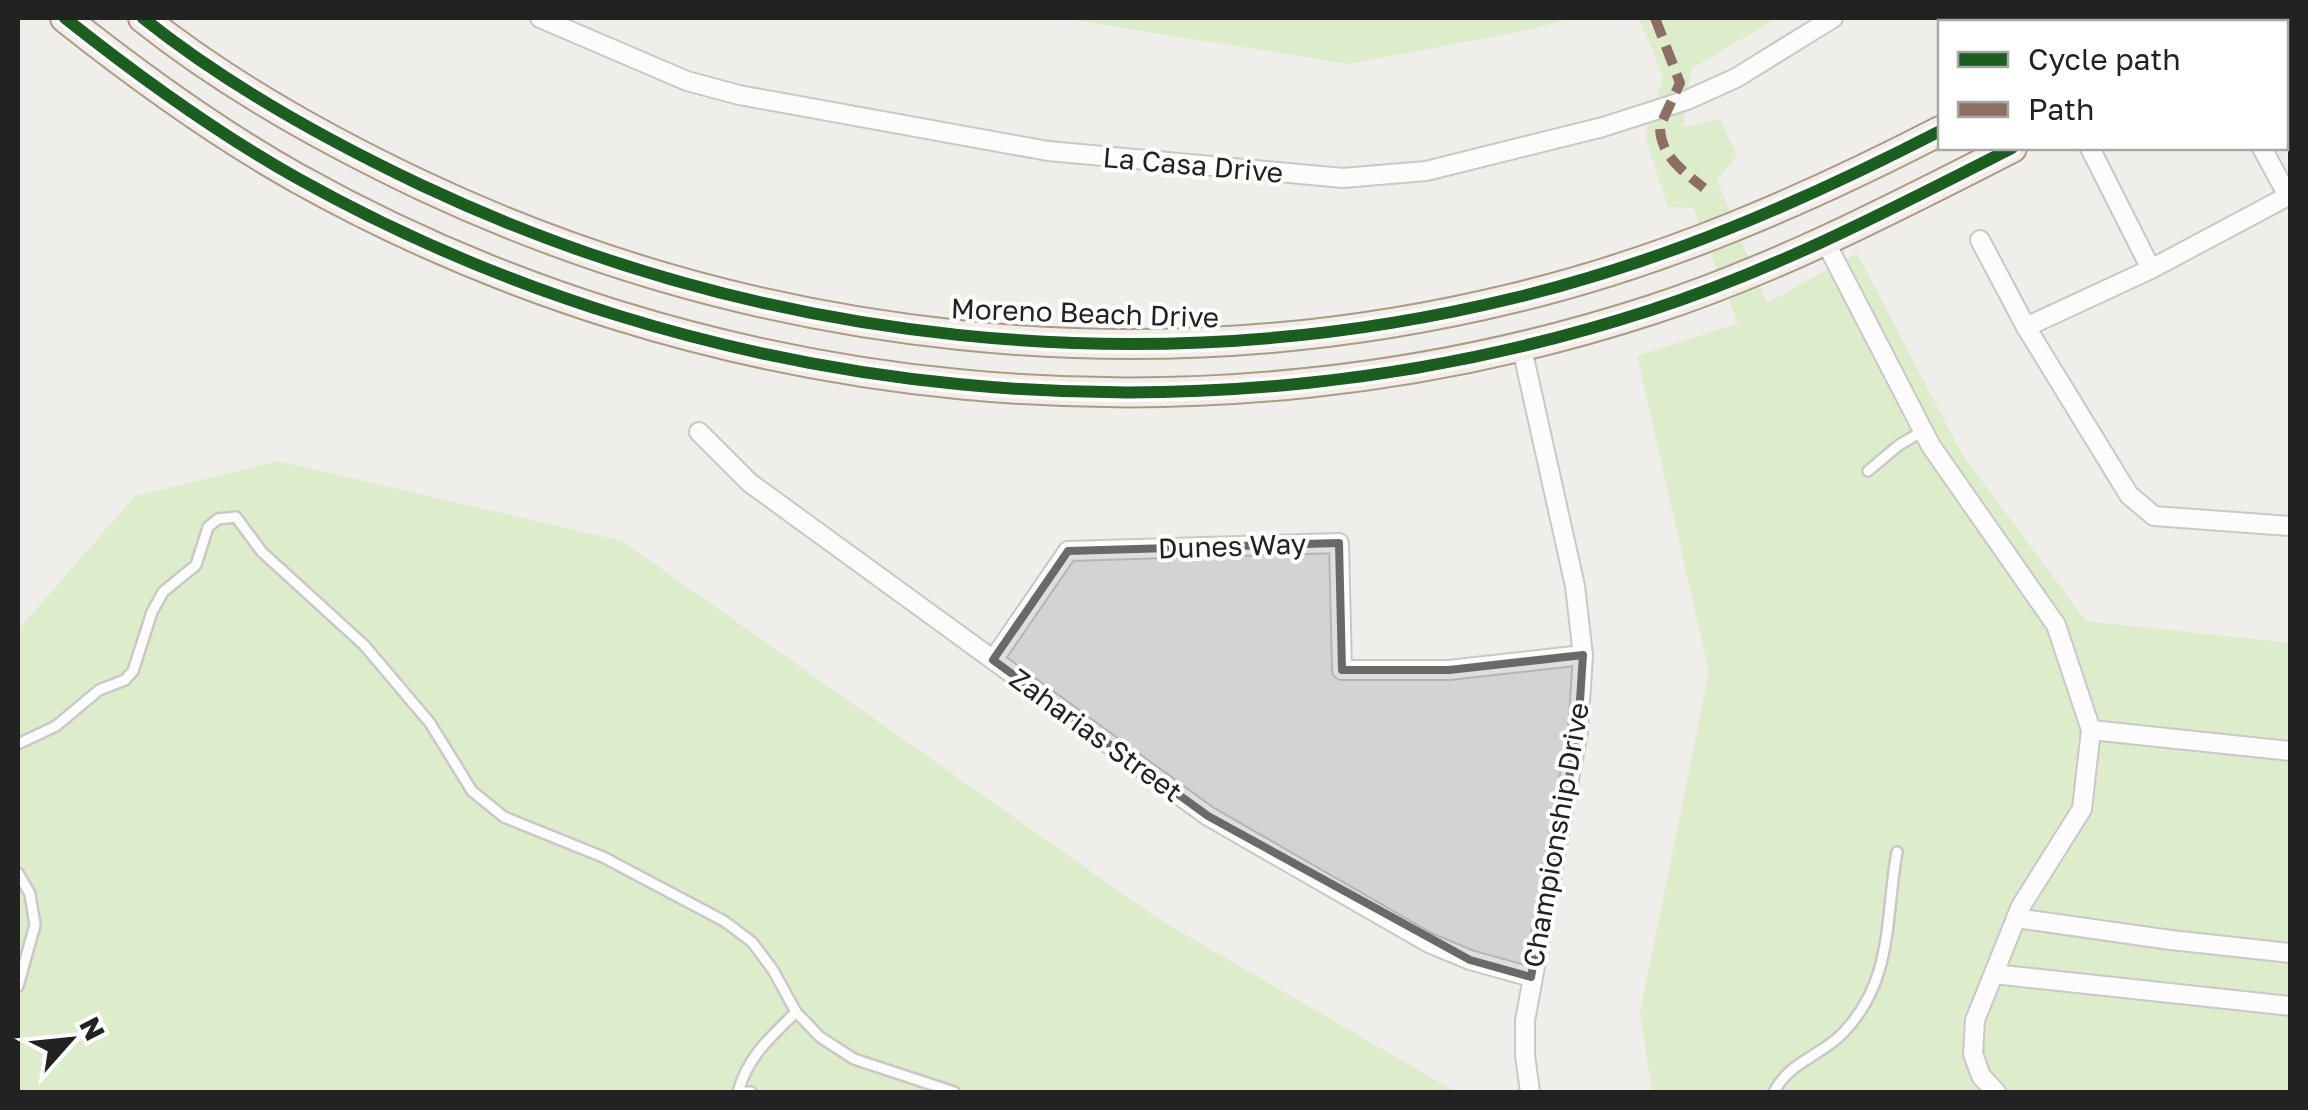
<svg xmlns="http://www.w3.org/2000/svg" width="2308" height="1110" viewBox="0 0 2308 1110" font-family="'Golos Text',sans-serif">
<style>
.grass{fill:#ddeccb}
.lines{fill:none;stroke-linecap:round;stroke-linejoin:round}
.lane-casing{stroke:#c9c8c7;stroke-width:14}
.street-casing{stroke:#c9c8c7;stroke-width:22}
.primary-casing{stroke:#a79c86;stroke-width:32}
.lane{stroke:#fdfcfc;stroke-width:9}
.street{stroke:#fdfcfc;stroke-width:18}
.primary{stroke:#f3ede7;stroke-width:28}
.quiet{stroke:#8d6e63;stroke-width:10;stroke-dasharray:20 10;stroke-linecap:butt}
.cycleway-casing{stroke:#fff;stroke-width:19}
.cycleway{stroke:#1b5e20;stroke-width:12}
.marked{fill:#6a6968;fill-opacity:0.2;stroke:#6a6968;stroke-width:8;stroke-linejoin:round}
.labels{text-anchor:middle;stroke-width:8;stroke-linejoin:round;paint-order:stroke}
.street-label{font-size:28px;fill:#222;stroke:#fff}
</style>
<rect width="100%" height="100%" fill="#f0eeeb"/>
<g class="grass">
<path d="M1061,18H1574L1528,30L1349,64Z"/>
<path d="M1639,18H1777L1691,69L1683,127L1720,119L1737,156L1717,180L1767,303L1857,253L1962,454L2086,621L2290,643V1092H1652L1640,1012L1709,672L1637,356L1738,323L1693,208L1668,207L1645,137L1663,77Z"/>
<path d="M278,461L622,541L1157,918L1456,1092H18V630L135,496Z"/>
</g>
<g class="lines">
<defs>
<g id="lane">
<path d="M1868,471L1899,445L1923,431"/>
<path d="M18,744L56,726L99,690L125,680L133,671L152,612L163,592L196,565L208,527L218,519L236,517L262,552L364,645L430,723L472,791L504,817L603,857L724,921L752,942L773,970L796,1012L820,1037L854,1059L954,1092"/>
<path d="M18,873L30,894L35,925L18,986"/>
<path d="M738,1092C748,1056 770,1038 796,1012"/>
<path d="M740,1092H751"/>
<path d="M1774,1092C1789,1062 1821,1056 1843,1033C1894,980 1885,918 1897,852"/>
</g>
<g id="street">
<path d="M540,18L687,81L739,95L1048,151L1343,178L1426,171L1603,127L1687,100L1736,78L1833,18"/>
<path d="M2090,148L2151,269"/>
<path d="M2262,148L2288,196"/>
<path d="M2290,195L2151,269L2026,327L2129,495L2154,516L2290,526"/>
<path d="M1980,240L2026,327"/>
<path d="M1825,241L1931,446L2056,625L2091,730L2082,809L2021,906L1975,1020L1973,1054L1981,1076L1996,1092"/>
<path d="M1521,344L1575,586L1583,655L1578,731L1525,1021V1055L1530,1092"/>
<path d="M699,432L750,483L1208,816L1429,943L1470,960L1531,977"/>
<path d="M993,660L1068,551L1339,543L1342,670H1449L1583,655"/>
<path d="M2091,730L2290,751"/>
<path d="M2016,918L2171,940L2290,953"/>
<path d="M1994,974L2290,1006"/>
</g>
<g id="primary">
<path d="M65,18C138,76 215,132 297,178C706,407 1205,455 1651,310C1777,269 1894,208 2012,148"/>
<path d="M143,18C227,85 324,139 421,185C760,345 1149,387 1514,298C1664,262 1804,201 1940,131"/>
<path d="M2151,22L2161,18"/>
<path d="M2182,22L2186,18"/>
<path d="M2257,22L2267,18"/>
</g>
</defs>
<use href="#lane" class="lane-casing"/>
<use href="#street" class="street-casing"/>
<use href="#primary" class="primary-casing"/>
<use href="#lane" class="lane"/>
<use href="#street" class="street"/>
<use href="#primary" class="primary"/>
<path class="quiet" d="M1655,18L1680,83L1660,126C1660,156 1683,171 1704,188"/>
<defs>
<g id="cycleway">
<path d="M65,18C138,76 215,132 297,178C706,407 1205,455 1651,310C1777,269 1894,208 2012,148"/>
<path d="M143,18C227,85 324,139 421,185C760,345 1149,387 1514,298C1664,262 1804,201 1940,131"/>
</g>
</defs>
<use href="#cycleway" class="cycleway-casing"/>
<use href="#cycleway" class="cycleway"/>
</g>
<path class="marked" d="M1339,543L1342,670H1449L1583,655L1578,731L1531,977L1470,960L1208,816L993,660L1068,551Z"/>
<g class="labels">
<g class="street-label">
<text transform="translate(1193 165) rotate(5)" y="10">La Casa Drive</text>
<text transform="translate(1085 313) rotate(2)" y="10">Moreno Beach Drive</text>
<text transform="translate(1232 546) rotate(-2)" y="10">Dunes Way</text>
<text transform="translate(1096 735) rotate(36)" y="10">Zaharias Street</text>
<text transform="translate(1556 835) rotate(-80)" y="10">Championship Drive</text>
</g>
</g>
<rect width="2308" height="1110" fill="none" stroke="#222222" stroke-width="40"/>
<rect x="1938" y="20" width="350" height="130" fill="#ffffff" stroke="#a7a7a7" stroke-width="2.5"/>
<rect x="1958" y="52" width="50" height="15" fill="#1b5e20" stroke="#a7a7a7" stroke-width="2.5"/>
<text x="2028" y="70" font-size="30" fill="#222222">Cycle path</text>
<rect x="1958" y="102" width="50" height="15" fill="#8d6e63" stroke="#a7a7a7" stroke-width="2.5"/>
<text x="2028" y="120" font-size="30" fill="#222222">Path</text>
<g transform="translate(70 1040) rotate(63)" stroke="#ffffff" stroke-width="8" paint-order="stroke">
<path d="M0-8L18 38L0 25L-18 38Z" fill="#222222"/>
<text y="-15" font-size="28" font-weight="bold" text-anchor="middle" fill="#222222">N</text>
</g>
</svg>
